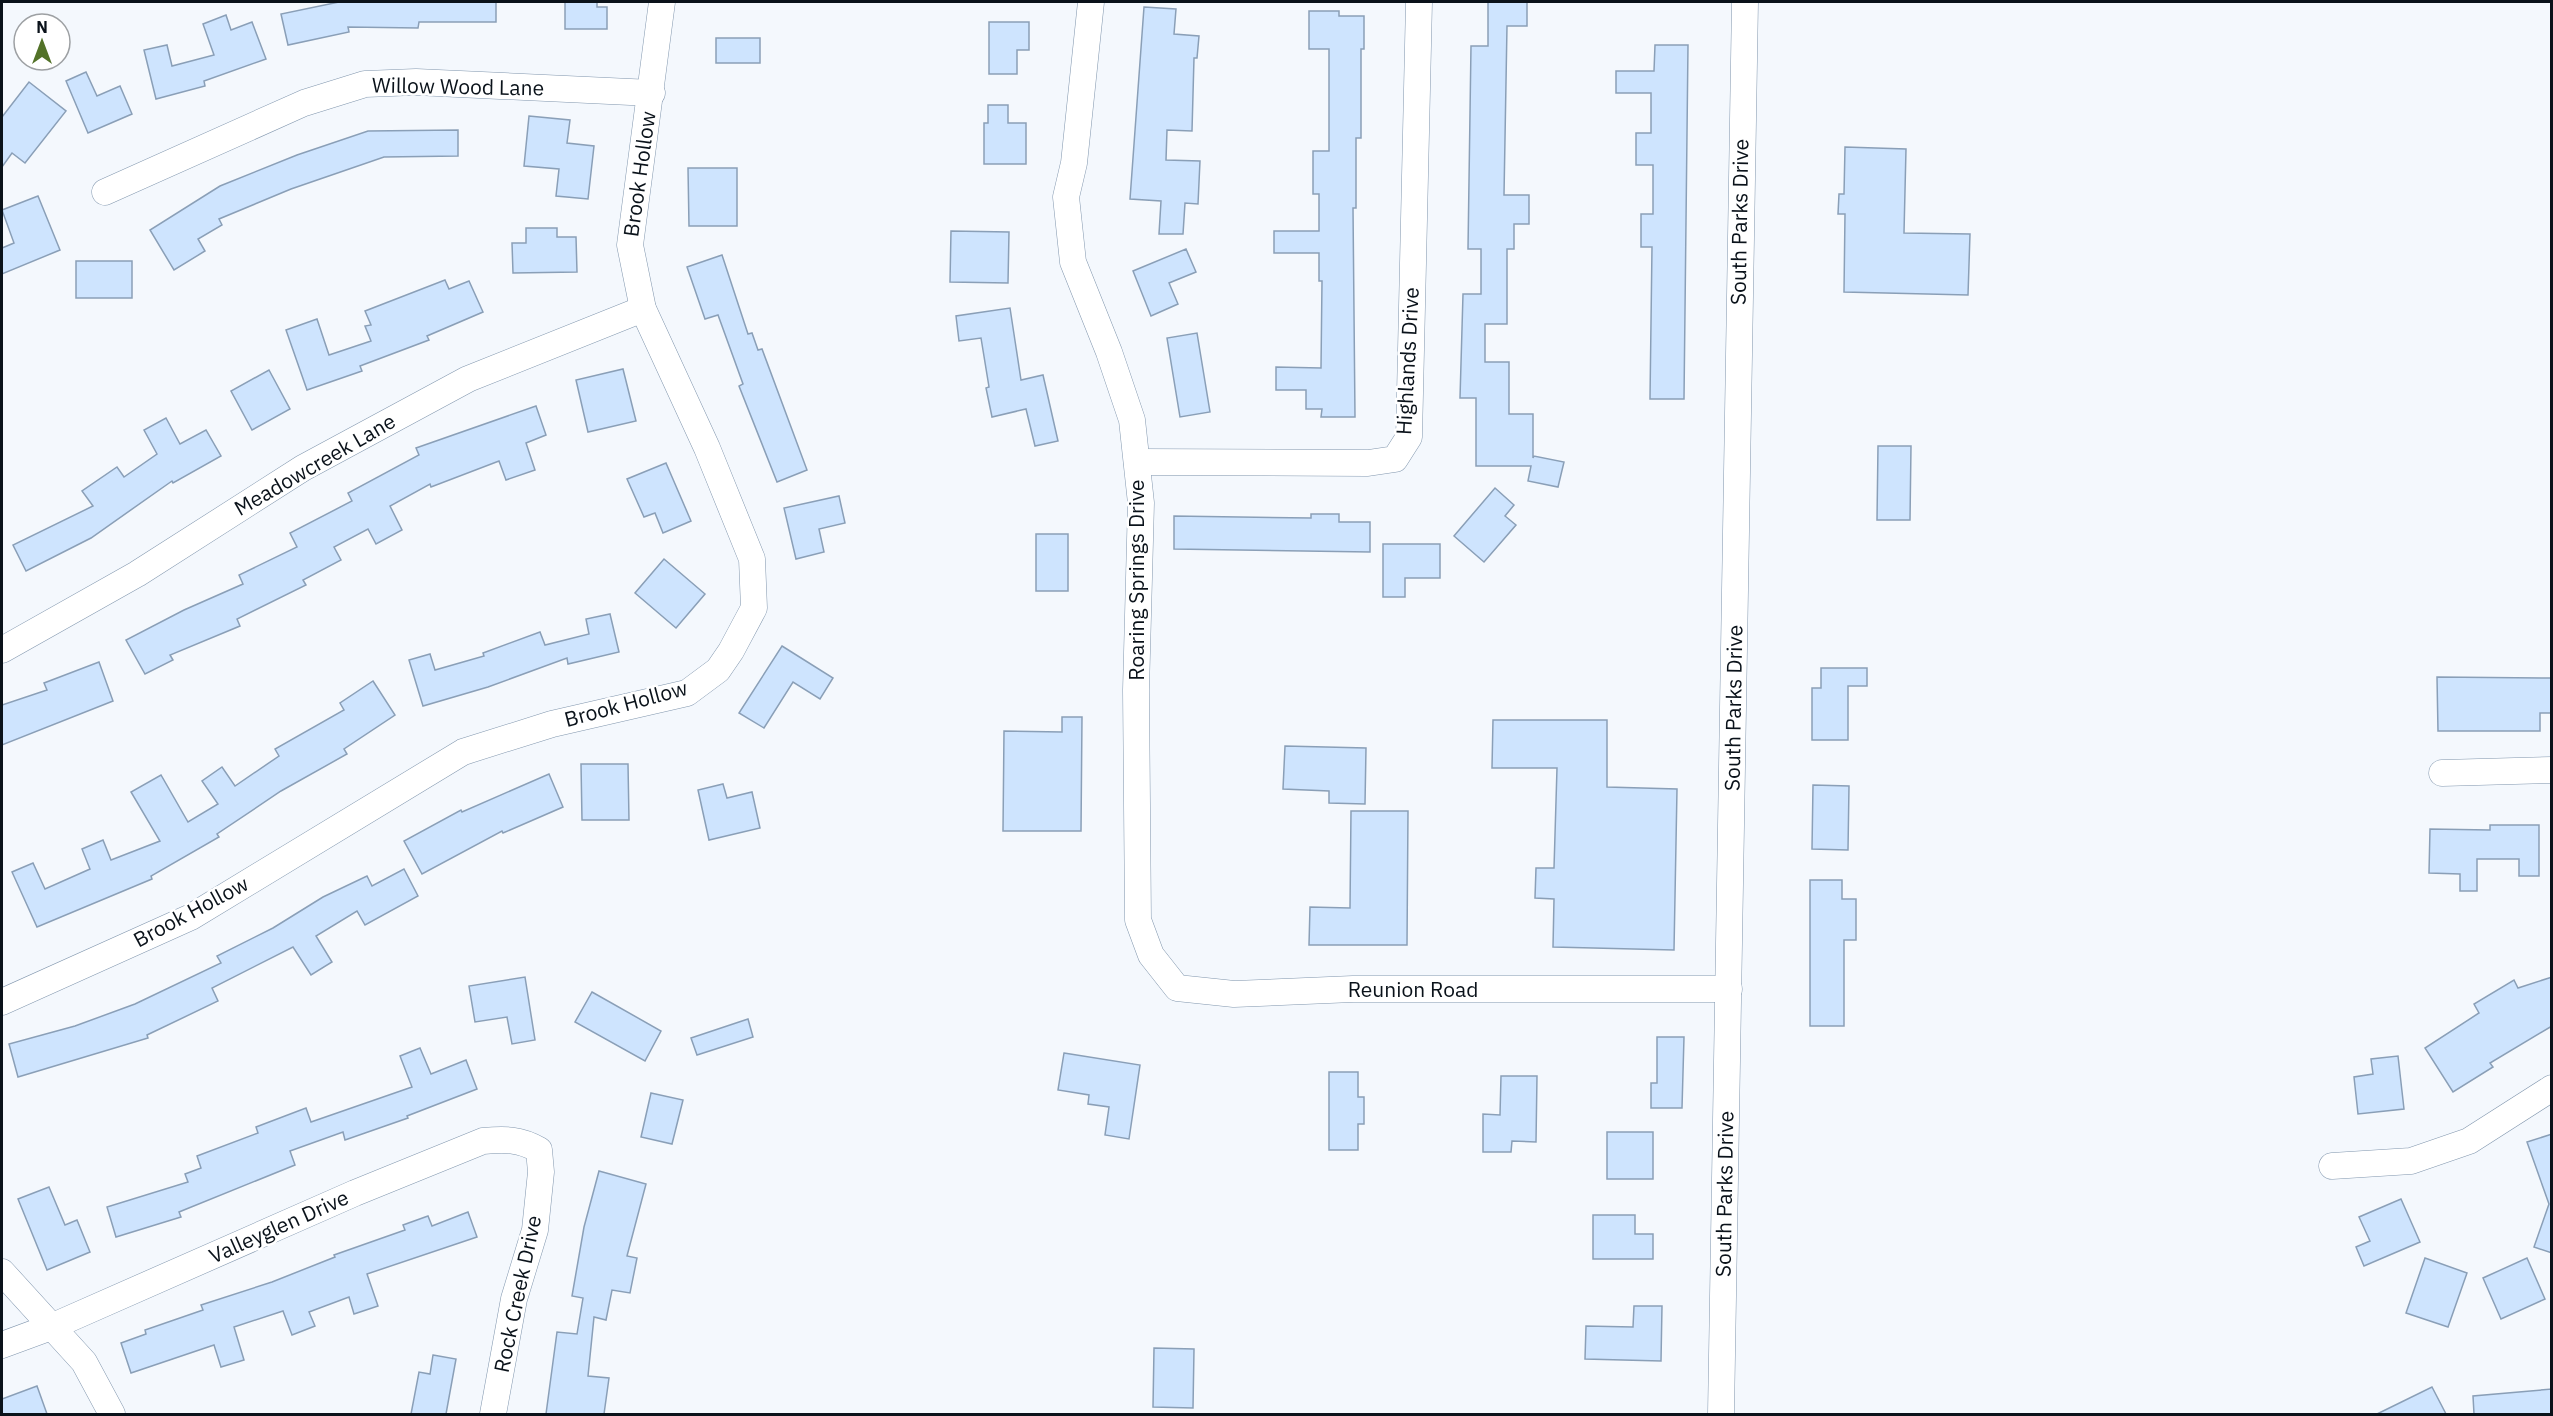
<svg xmlns="http://www.w3.org/2000/svg" width="2553" height="1416" viewBox="0 0 2553 1416" font-family="'IBM Plex Sans',sans-serif">
<style>
.building{fill:#cee4fe;stroke:#8a9fb7;stroke-width:1.5}
.lines{fill:none;stroke-linecap:round;stroke-linejoin:round}
.minor-casing{stroke:#8297ae;stroke-width:27}
.minor{stroke:#fff;stroke-width:26}
.labels{text-anchor:middle;stroke-width:5;stroke-linejoin:round;paint-order:stroke}
.street-label{font-size:21px;fill:#0a121a;stroke:#fff}
</style>
<rect width="100%" height="100%" fill="#f4f8fd"/>
<g class="building">
<path d="M339,2H496V22H419L418,28L348,27L349,32L288,45L281,14Z"/>
<path d="M565,2H597V7H607V29H565Z"/>
<path d="M1488,2H1527V26H1507L1504,195H1529V224H1514V249H1507V324H1485V362H1509V414H1533V458L1534,456L1564,462L1558,487L1528,481L1531,466H1476V398H1460L1463,294H1481V249H1468L1471,46H1488Z"/>
<path d="M1144,7L1176,9L1174,34L1199,36L1197,58H1194L1192,131L1167,130L1166,160L1200,161L1198,204L1185,203L1183,234H1159L1161,201L1130,199Z"/>
<path d="M1309,11H1339V16H1364V49H1361V138H1356V208H1353L1355,417H1321L1322,409H1306V390H1276V367L1321,368L1322,281H1319V253H1274V231H1319V194H1313V151H1329V49H1309Z"/>
<path d="M226,15L231,30L252,22L266,59L204,81L205,86L156,99L144,50L167,45L172,66L214,55L203,24Z"/>
<path d="M989,22H1029V50H1017V74H989Z"/>
<rect x="716" y="38" width="44" height="25"/>
<path d="M1655,45H1688L1684,399H1650L1652,247H1641V214H1653V165H1636V133H1651V93H1616V71H1654Z"/>
<path d="M86,72L97,96L120,86L132,114L88,133L66,81Z"/>
<path d="M29,82L66,111L25,163L12,153L2,167V117Z"/>
<path d="M988,105H1008V123H1026V164H984V123H988Z"/>
<path d="M529,116L570,120L567,143L594,146L588,199L556,196L559,169L524,166Z"/>
<path d="M458,130V156L384,157L291,189L219,219L222,225L198,239L205,251L174,270L150,230L220,186L297,155L368,131Z"/>
<path d="M1845,147L1906,149L1904,233L1970,234L1968,295L1844,292L1845,214H1838L1839,194H1844Z"/>
<path d="M688,168H737V226H689Z"/>
<path d="M38,196L60,250L2,274V248L14,243L2,210Z"/>
<path d="M526,228H557V237H576L577,272L513,273L512,243H526Z"/>
<path d="M951,231L1009,232L1008,283L950,282Z"/>
<path d="M1186,249L1196,272L1169,283L1178,304L1151,316L1133,271Z"/>
<path d="M722,255L748,334L752,333L758,350L762,349L807,470L777,482L739,386L743,384L718,315L705,319L687,267Z"/>
<rect x="76" y="261" width="56" height="37"/>
<path d="M445,280L449,289L469,281L483,312L427,336L429,340L360,366L362,371L307,390L286,330L317,319L329,355L371,341L365,326L371,325L365,311Z"/>
<path d="M1010,308L1021,380L1043,375L1058,441L1035,446L1026,409L992,417L986,388L989,387L981,338L959,341L956,316Z"/>
<path d="M1197,333L1210,412L1180,417L1167,338Z"/>
<path d="M623,369L636,421L588,432L576,380Z"/>
<path d="M269,370L290,409L252,430L231,391Z"/>
<path d="M536,406L546,435L526,443L535,470L506,480L499,461L431,487L430,484L390,506L402,530L376,544L368,529L334,547L341,560L303,580L306,585L237,619L240,626L170,655L173,660L145,674L126,640L184,610L243,584L239,575L297,547L290,533L352,501L348,493L419,455L416,448Z"/>
<path d="M166,418L180,444L206,430L221,456L173,483L172,481L91,538L26,571L13,545L93,506L82,491L117,467L124,477L157,454L144,430Z"/>
<path d="M1878,446H1911L1910,520H1877Z"/>
<path d="M666,463L691,521L663,533L655,513L644,517L627,479Z"/>
<path d="M1495,488L1514,505L1505,516L1516,525L1484,562L1454,536Z"/>
<path d="M839,496L845,523L819,529L824,552L796,559L784,508Z"/>
<path d="M1311,514H1339V522H1370V552L1174,549V516L1311,518Z"/>
<rect x="1036" y="534" width="32" height="57"/>
<path d="M1383,544H1440V578H1405V597H1383Z"/>
<path d="M664,559L705,594L676,628L635,593Z"/>
<path d="M610,614L619,652L568,664L567,658L488,687L423,706L409,660L430,654L435,670L484,656L483,653L540,632L545,645L589,634L586,619Z"/>
<path d="M782,646L833,678L820,699L793,682L764,728L739,713Z"/>
<path d="M99,662L113,701L2,745V705L47,690L44,683Z"/>
<path d="M1821,668H1867V686H1848V740H1812V688H1821Z"/>
<path d="M2437,677L2552,678V713H2540V731H2438Z"/>
<path d="M373,681L395,715L344,749L347,754L281,791L217,834L219,837L151,876L152,879L37,927L12,872L33,863L45,889L90,869L82,849L103,840L111,860L160,841L131,792L161,775L188,822L218,804L202,781L222,767L235,786L279,756L275,749L344,710L340,703Z"/>
<path d="M1062,717H1082L1081,831H1003L1004,731L1062,732Z"/>
<path d="M1493,720H1607V787L1677,789L1674,950L1553,947L1554,899L1535,898L1536,868H1554L1557,768H1492Z"/>
<path d="M1285,746L1366,748L1365,804L1329,803V791L1283,789Z"/>
<path d="M581,764H628L629,820H582Z"/>
<path d="M549,774L563,807L503,833L502,831L422,874L404,841L461,810L462,812Z"/>
<path d="M723,784L727,798L752,792L760,828L709,840L698,790Z"/>
<path d="M1813,785L1849,786L1848,850L1812,849Z"/>
<path d="M1351,811H1408L1407,945H1309L1310,907L1350,908Z"/>
<path d="M2490,825H2539V876H2519V859H2477V891H2460V874L2429,873L2430,829L2490,830Z"/>
<path d="M404,869L418,896L365,925L357,911L316,936L332,962L311,975L293,947L212,988L218,1001L147,1035L148,1038L18,1077L9,1044L75,1026L135,1004L221,963L217,956L273,928L323,897L367,876L372,886Z"/>
<path d="M1810,880H1842V899H1856V940H1844V1026H1810Z"/>
<path d="M525,977L535,1040L512,1044L507,1017L475,1022L469,986Z"/>
<path d="M2552,977V1026L2490,1063L2493,1067L2453,1092L2425,1048L2479,1013L2474,1004L2514,980L2518,988Z"/>
<path d="M592,992L661,1031L645,1061L575,1022Z"/>
<path d="M748,1019L753,1037L697,1055L691,1038Z"/>
<path d="M1657,1037H1684L1682,1108H1651V1083H1657Z"/>
<path d="M420,1048L431,1074L466,1060L477,1089L407,1116L408,1118L345,1140L343,1132L290,1151L295,1165L179,1212L181,1217L116,1237L107,1207L188,1182L185,1174L201,1168L197,1156L258,1133L256,1127L306,1108L311,1122L412,1087L400,1056Z"/>
<path d="M1064,1053L1140,1065L1129,1139L1105,1135L1109,1107L1088,1104L1089,1095L1058,1090Z"/>
<path d="M2398,1056L2404,1109L2358,1114L2354,1077L2373,1074L2371,1059Z"/>
<path d="M1329,1072H1358V1097H1364V1124H1358V1150H1329Z"/>
<path d="M1501,1076H1537L1536,1142L1512,1141L1511,1152H1483V1114L1500,1115Z"/>
<path d="M651,1093L683,1100L672,1144L641,1137Z"/>
<rect x="1607" y="1132" width="46" height="47"/>
<path d="M2552,1134V1253L2534,1247L2549,1204L2527,1142Z"/>
<path d="M599,1171L646,1184L627,1256L637,1258L630,1293L612,1290L606,1320L594,1317L588,1376L609,1378L604,1414H546L557,1332L577,1334L583,1298L572,1296L584,1227Z"/>
<path d="M49,1187L65,1225L77,1220L90,1252L47,1270L18,1199Z"/>
<path d="M2401,1199L2420,1242L2364,1266L2356,1247L2370,1241L2359,1217Z"/>
<path d="M468,1212L477,1237L367,1274L378,1306L354,1314L349,1297L309,1312L315,1326L292,1335L283,1311L234,1327L244,1360L221,1367L214,1345L131,1373L121,1343L146,1334L145,1330L203,1310L201,1305L272,1282L335,1257L334,1255L405,1230L403,1225L428,1216L432,1226Z"/>
<path d="M1593,1215H1635V1234H1653V1259H1593Z"/>
<path d="M2425,1258L2467,1273L2448,1327L2406,1313Z"/>
<path d="M2527,1258L2545,1299L2501,1319L2483,1278Z"/>
<path d="M1634,1306H1662L1661,1361L1585,1359L1586,1326L1633,1327Z"/>
<path d="M1154,1348L1194,1349L1193,1408L1153,1407Z"/>
<path d="M433,1355L456,1359L446,1414H411L419,1372L430,1374Z"/>
<path d="M37,1386L47,1414H2V1399Z"/>
<path d="M2432,1387L2446,1414H2377Z"/>
<path d="M2552,1389V1414H2474L2473,1396Z"/>
</g>
<g class="lines">
<defs>
<g id="minor">
<path d="M1091,2L1074,163L1066,197L1073,262L1109,352L1132,420L1141,503L1136,690L1138,920L1151,955L1177,988L1234,994L1353,989H1729"/>
<path d="M105,192L304,103L365,84L416,82L652,93"/>
<path d="M1137,462L1368,463L1395,459L1409,437L1419,2"/>
<path d="M2,650L137,574L303,468L468,379L643,309"/>
<path d="M2442,773L2552,770"/>
<path d="M2,1002L191,917L463,752L552,724L687,693L718,670L731,651L754,608L752,559L707,448L643,309L630,245L662,2"/>
<path d="M2332,1166L2411,1161L2469,1141L2552,1088"/>
<path d="M2,1272L84,1362L112,1414"/>
<path d="M2,1345L51,1327L355,1193L483,1141C505,1139 520,1139 539,1150L541,1172L535,1230L514,1299L493,1414"/>
<path d="M1721,1414L1745,2"/>
</g>
</defs>
<use href="#minor" class="minor-casing"/>
<use href="#minor" class="minor"/>
</g>
<g class="labels">
<g class="street-label">
<text transform="translate(458 87) rotate(1)" y="7">Willow Wood Lane</text>
<text transform="translate(640 174) rotate(-82)" y="7">Brook Hollow</text>
<text transform="translate(1740 222) rotate(-89)" y="7">South Parks Drive</text>
<text transform="translate(1408 361) rotate(-87)" y="7">Highlands Drive</text>
<text transform="translate(315 465) rotate(-30)" y="7">Meadowcreek Lane</text>
<text transform="translate(1137 580) rotate(-90)" y="7">Roaring Springs Drive</text>
<text transform="translate(626 704) rotate(-15)" y="7">Brook Hollow</text>
<text transform="translate(1734 708) rotate(-89)" y="7">South Parks Drive</text>
<text transform="translate(191 912) rotate(-28)" y="7">Brook Hollow</text>
<text x="1413" y="997">Reunion Road</text>
<text transform="translate(1725 1194) rotate(-89)" y="7">South Parks Drive</text>
<text transform="translate(279 1227) rotate(-24)" y="7">Valleyglen Drive</text>
<text transform="translate(518 1294) rotate(-78)" y="7">Rock Creek Drive</text>
</g>
</g>
<rect width="2553" height="1416" fill="none" stroke="#0a121a" stroke-width="6"/>
<g transform="translate(42 42)"><circle r="28" fill="#ffffff" stroke="#9da0a3" stroke-width="1.5"/>
<path d="M0-4.5L10 22L0 15L-10 22Z" fill="#527228"/>
<text y="-9" font-size="16" font-weight="bold" text-anchor="middle" fill="#0a121a">N</text>
</g>
</svg>
